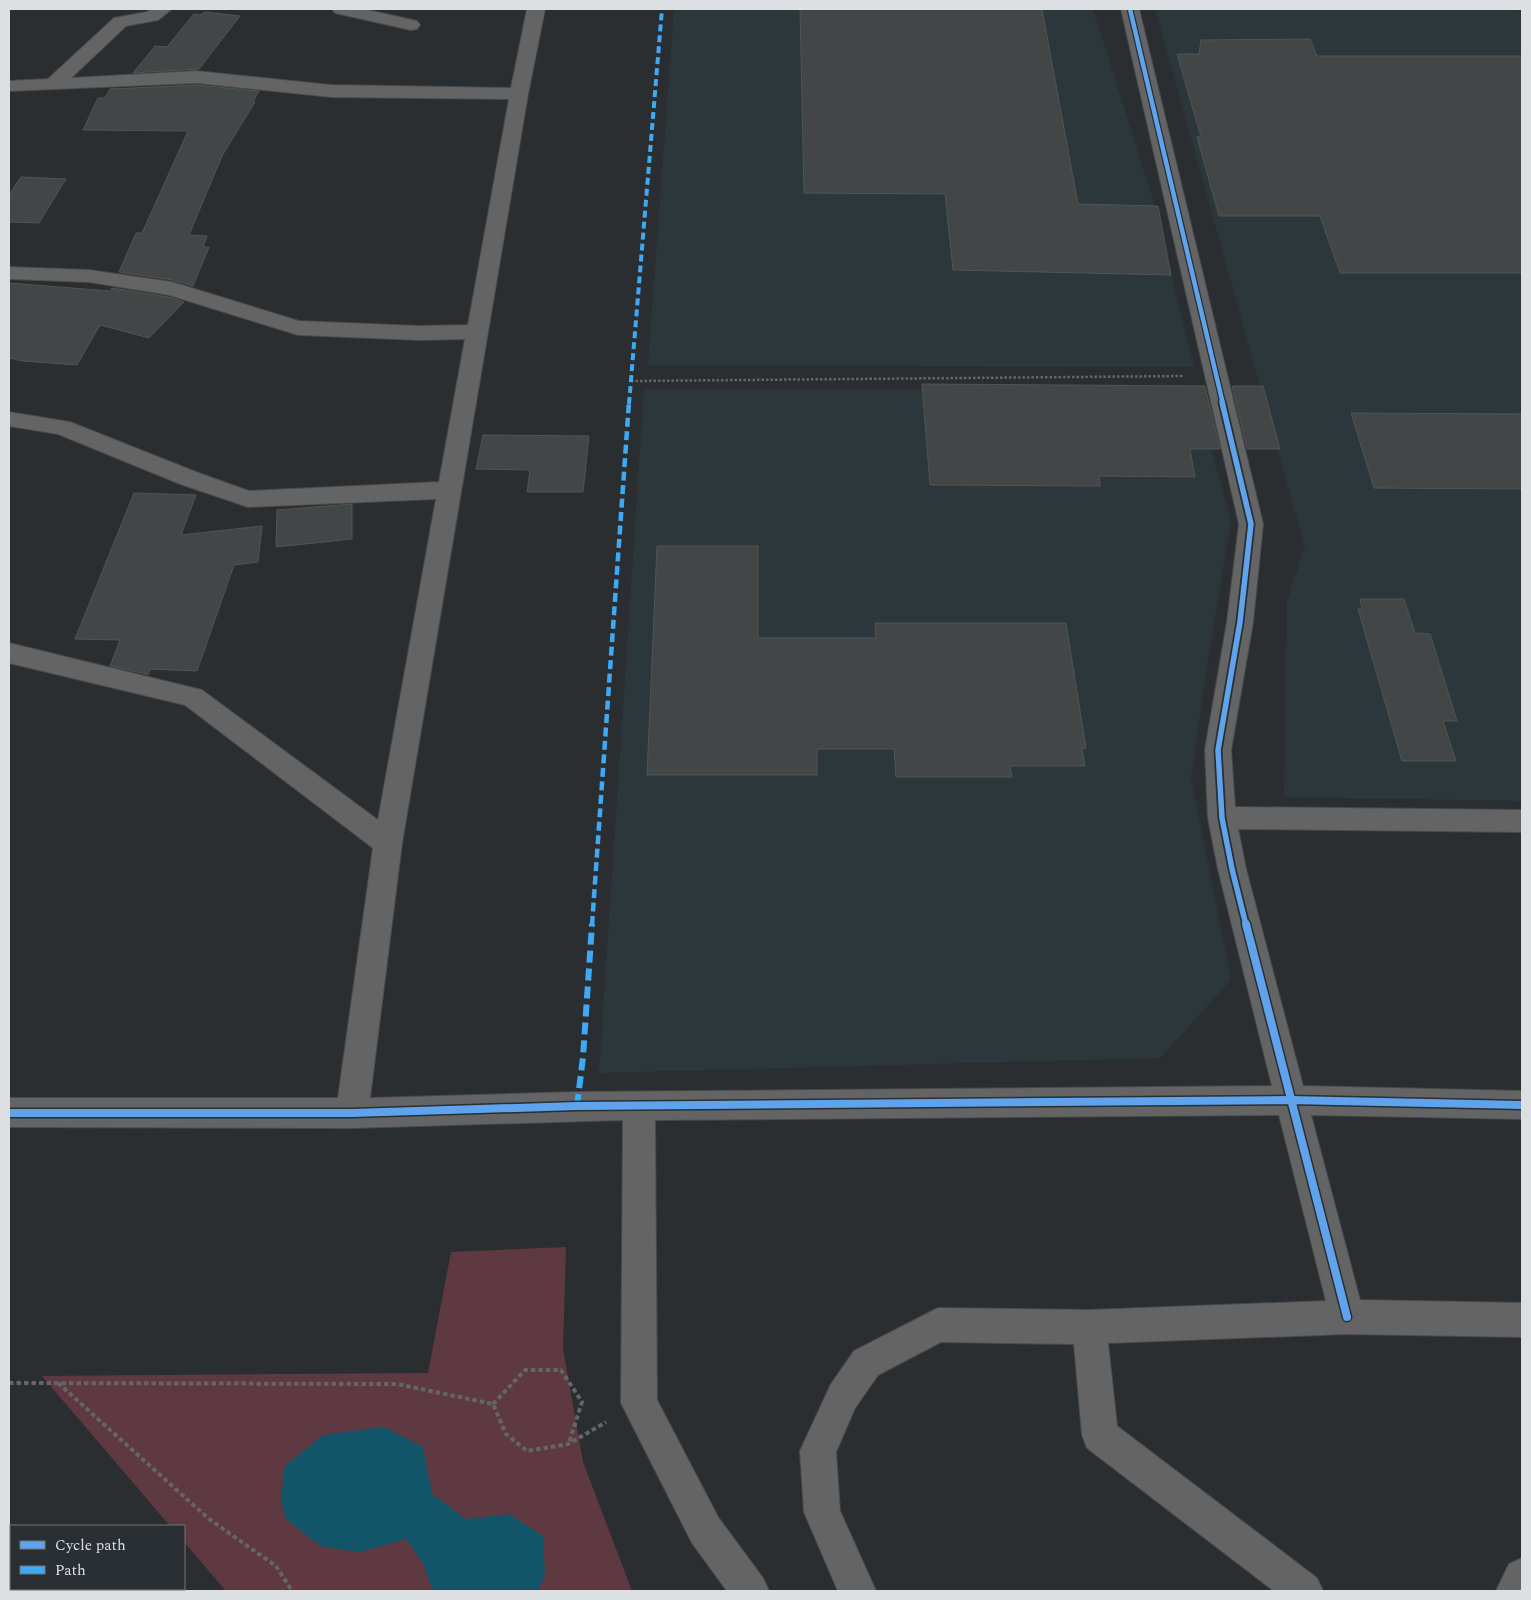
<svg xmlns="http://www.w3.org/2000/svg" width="1531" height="1600" viewBox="0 0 1531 1600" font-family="Spectral,serif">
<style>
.built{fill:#2b373b}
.green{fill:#5e3941}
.water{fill:#125468}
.building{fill:#434647;stroke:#515455}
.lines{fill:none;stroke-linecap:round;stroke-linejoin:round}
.minor-casing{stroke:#484a4c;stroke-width:2}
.path-far1{stroke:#656567;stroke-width:2.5;stroke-dasharray:2.5 2;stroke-linecap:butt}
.path{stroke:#656567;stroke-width:4;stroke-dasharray:4.5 3;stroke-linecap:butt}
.minor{fill:#646465;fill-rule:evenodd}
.quiet-far2{stroke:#3fa9f5;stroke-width:4;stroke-dasharray:7 4;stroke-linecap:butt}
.quiet-far1{stroke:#3fa9f5;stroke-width:4.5;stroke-dasharray:9 4.5;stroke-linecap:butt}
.quiet{stroke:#3fa9f5;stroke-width:6;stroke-dasharray:12 6;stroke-linecap:butt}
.cycleway-far2-casing{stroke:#292f32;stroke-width:7}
.cycleway-far1-casing{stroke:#292f32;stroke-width:9}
.cycleway-casing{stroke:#292f32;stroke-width:11}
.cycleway-far2{stroke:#60a3ed;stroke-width:4.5}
.cycleway-far1{stroke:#60a3ed;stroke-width:5.5}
.cycleway{stroke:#60a3ed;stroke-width:8}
</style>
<rect width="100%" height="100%" fill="#2b2e30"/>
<g class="built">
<path d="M674,9H1093L1152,196L1194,367L648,365Z"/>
<path d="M1155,9H1500L1522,11V801L1284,797L1287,601L1305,547Z"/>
<path d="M644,389H1194L1231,520L1204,685L1191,779L1231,980L1160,1058L599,1073Z"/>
</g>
<path class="green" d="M566,1247L563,1349L583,1462L632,1591H226L184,1542V1526H170L42,1376L428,1373L451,1252Z"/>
<path class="water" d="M384,1427L423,1447L432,1494L466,1519L509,1514L543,1536L545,1575L538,1591H436L432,1589L423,1563L406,1539L360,1552L320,1546L286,1519L281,1500L285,1466L323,1435Z"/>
<g class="building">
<path d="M800,9H1042L1078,204L1158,206L1171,275L953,270L945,194L804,193Z"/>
<path d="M204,12L240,16L199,69L133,73L155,46L167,47L194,14L201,15Z"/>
<path d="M1310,39L1317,56H1522V273H1340L1320,216H1219L1197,137H1201L1177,54H1199L1201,40Z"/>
<path d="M196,85L259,91L253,102H255L222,156L189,235L207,236L203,247H209L193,286L172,280L119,272L136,233H142L188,131L83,130L98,98H105L110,89Z"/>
<path d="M21,177L66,179L39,223L9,222V195Z"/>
<path d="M9,283L110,291L112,288L169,297L184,302L149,338L100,325L77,365L23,361L9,358Z"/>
<path d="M922,384L1205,386L1220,449H1190L1195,477L1099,476L1100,486L930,485Z"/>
<path d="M1232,386H1263L1280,449H1247Z"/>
<path d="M1351,413L1522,414V489L1374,488Z"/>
<path d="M483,435L589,436L583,492H527L530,470L476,469Z"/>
<path d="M134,493L196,495L181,535L262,526L258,562L234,565L197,671L150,669L148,675L146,674L110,666L120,640L75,639Z"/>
<path d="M352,504V539L276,547L277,510Z"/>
<path d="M657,546H758V638H876L875,623H1066L1086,748L1082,749L1085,766H1010L1012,777H896L894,749H817V775H647Z"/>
<path d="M1360,599H1404L1415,633L1430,634L1457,721H1443L1456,761H1402L1358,609H1362Z"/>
</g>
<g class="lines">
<defs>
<g id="minor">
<path d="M151,9H172L158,20L126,26L71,78L196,71L331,85L511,88L527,9H545L528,94L402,843L370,1098L577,1092L1272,1086L1218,869L1208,818L1205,750L1227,622L1239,524L1121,9H1139L1263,524L1253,622L1231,750L1235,807L1522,810V832L1238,829L1246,869L1303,1086L1522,1091V1119L1311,1115L1360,1300L1522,1303V1337L1347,1334L1108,1343L1117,1426L1317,1578L1323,1591H1274L1087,1448L1082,1435L1074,1344L941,1342L878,1375L855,1408L836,1452L840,1511L876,1591H838L804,1512L800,1451L831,1384L854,1351L938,1308L1089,1310L1326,1301L1279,1115L655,1120L657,1400L718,1517L763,1578L769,1591H727L692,1543L621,1403L623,1120L352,1128L9,1127V1098H338L373,848L185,705L9,663V643L202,690L378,820L436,499L248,507L180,484L58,434L9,426V412L70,422L196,472L249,491L439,482L465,339L419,340L298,335L169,295L89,282L9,279V267L89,270L172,282L299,321L419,326L468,325L509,99L331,97L196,83L9,91V81L48,79L114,18L147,12Z"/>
<path d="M332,9H363L417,21L420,25L417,29L411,30L335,13Z"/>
<path d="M1522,1558V1591H1496L1509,1564Z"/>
</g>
</defs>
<use href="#minor" class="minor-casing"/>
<path class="path-far1" d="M631,381L1184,376"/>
<g class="path">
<path d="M9,1383L397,1384L493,1404L506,1434L527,1451L568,1444L606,1422"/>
<path d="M58,1383L209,1519L276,1566L292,1591"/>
<path d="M493,1404L525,1370H561L582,1402L569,1443"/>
</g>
<use href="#minor" class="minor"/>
<path class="quiet-far2" d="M629,404L662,9"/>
<path class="quiet-far1" d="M592,925L629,402"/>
<path class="quiet" d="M577,1106L583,1057L592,924"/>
<defs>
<path id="cycleway-far2" d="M1130,9L1223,404"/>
<path id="cycleway-far1" d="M1222,402L1251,524L1240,622L1218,750L1222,818L1232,869L1246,925"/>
<g id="cycleway">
<path d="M1246,924L1347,1317"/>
<path d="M9,1113H352L577,1106L1290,1100L1522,1105"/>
</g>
</defs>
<use href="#cycleway-far2" class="cycleway-far2-casing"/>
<use href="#cycleway-far1" class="cycleway-far1-casing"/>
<use href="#cycleway" class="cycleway-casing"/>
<use href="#cycleway-far2" class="cycleway-far2"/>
<use href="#cycleway-far1" class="cycleway-far1"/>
<use href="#cycleway" class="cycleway"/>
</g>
<rect width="1531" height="1600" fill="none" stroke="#dce0e2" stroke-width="20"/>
<rect x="10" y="1525" width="175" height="65" fill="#292f32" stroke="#717678"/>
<rect x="20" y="1541" width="25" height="8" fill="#60a3ed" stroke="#717678"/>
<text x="55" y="1550" font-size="15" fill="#dce0e2">Cycle path</text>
<rect x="20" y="1566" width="25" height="8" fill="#3fa9f5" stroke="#717678"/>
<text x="55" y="1575" font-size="15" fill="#dce0e2">Path</text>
</svg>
